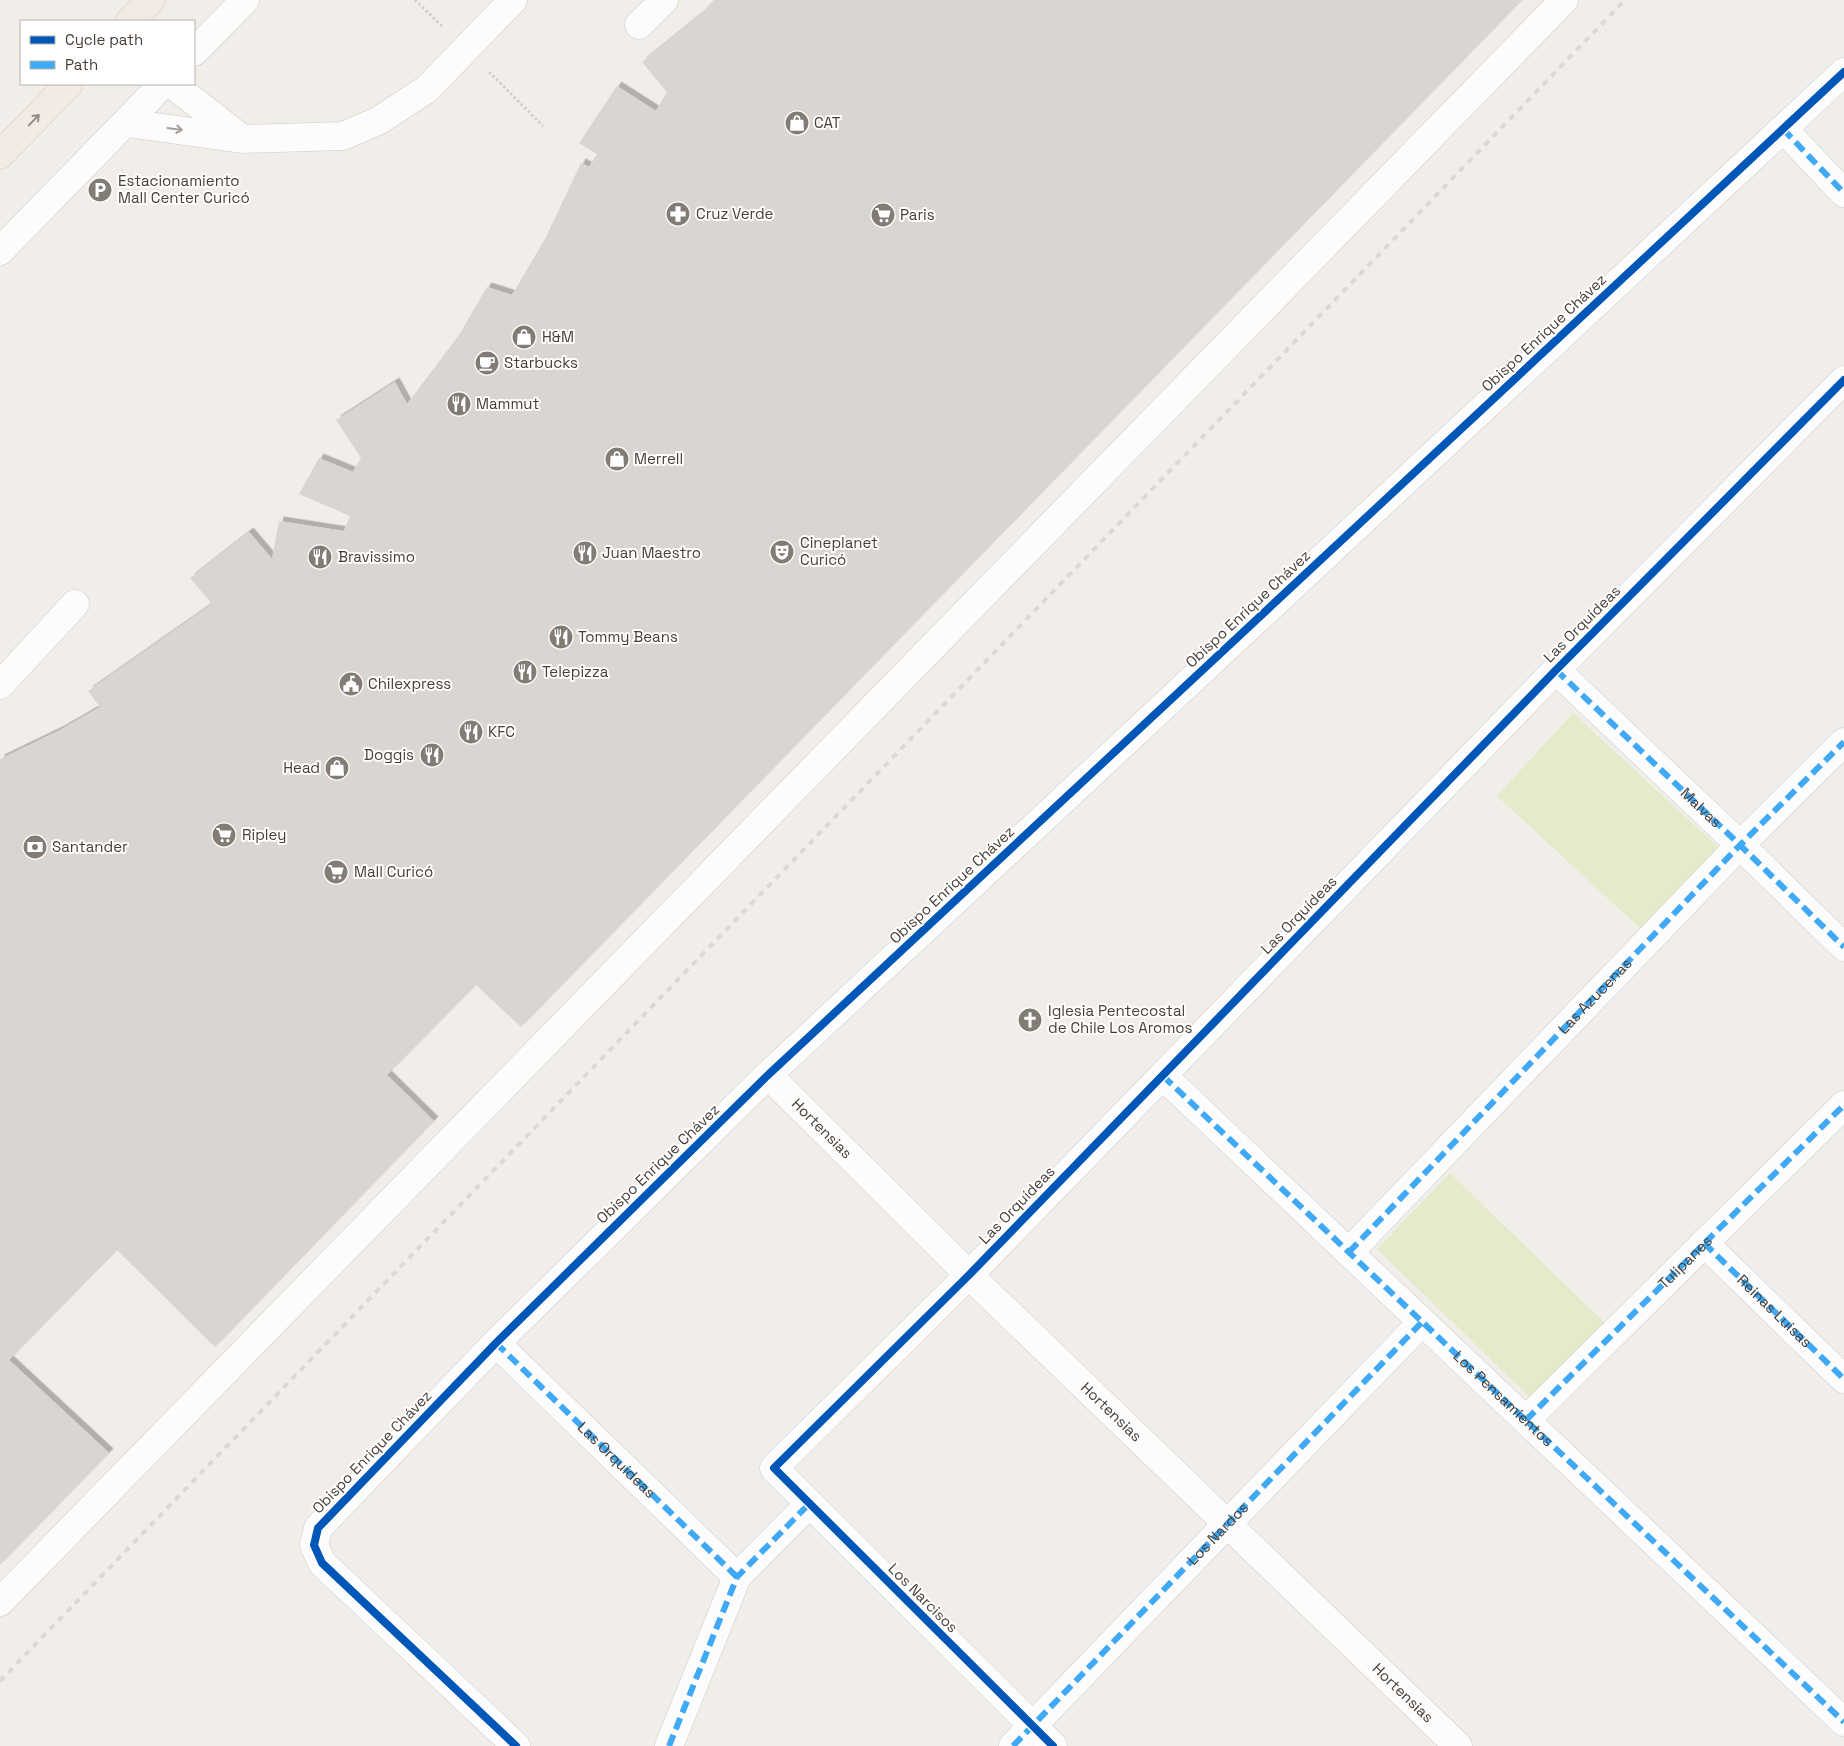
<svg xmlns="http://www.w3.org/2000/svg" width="1844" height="1746" viewBox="0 0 1844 1746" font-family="'Space Grotesk',sans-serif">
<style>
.green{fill:#e3ebca}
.building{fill:#d9d5d1;filter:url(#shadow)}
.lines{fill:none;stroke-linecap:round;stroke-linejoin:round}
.minor-casing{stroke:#cecac6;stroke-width:29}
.major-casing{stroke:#d4c7b7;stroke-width:29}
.path{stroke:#d2cecb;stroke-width:3;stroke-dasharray:2.5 2.5;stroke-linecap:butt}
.minor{stroke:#fdfcfc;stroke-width:28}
.major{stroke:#f1ebe4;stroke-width:28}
.rail{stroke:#d9d9d8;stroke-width:4;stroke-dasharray:6 6;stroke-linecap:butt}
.quiet{stroke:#3fa9f5;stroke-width:6;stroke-dasharray:12 6;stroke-linecap:butt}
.cycleway-casing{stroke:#fff;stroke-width:11}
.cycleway{stroke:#0057b8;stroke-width:8}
.oneway{stroke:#948c84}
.oneway2{stroke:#a29d99}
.labels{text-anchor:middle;stroke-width:4;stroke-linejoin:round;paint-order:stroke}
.poi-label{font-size:15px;fill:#473e36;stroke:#fff;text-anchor:start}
.street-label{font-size:15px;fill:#473e36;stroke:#fff}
</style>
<defs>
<filter id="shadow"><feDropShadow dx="4.5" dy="-4.5" stdDeviation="0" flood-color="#0004"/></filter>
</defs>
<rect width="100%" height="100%" fill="#f1eeea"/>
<g class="green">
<path d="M1573,713L1731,859L1655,942L1497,796Z"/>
<path d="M1450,1173L1610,1328L1537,1404L1377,1249Z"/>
</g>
<path class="building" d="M714,0H1522L521,1027L476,985L387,1075L434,1121L215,1347L117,1250L9,1360L109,1453L0,1565V759L60,730L100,707L88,691L212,604L190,578L249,532L272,559L279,521L344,531L350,516L299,494L319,458L353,472L361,458L336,420L395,382L407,404L459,335L487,287L512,295L546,237L581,163L589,167L597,154L579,143L617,86L656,111L667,92L642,62L701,14Z"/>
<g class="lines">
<defs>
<g id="minor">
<path d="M639,25L664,0"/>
<path d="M194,52L245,0"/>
<path d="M172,84L241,138"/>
<path d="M127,123L242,139L343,136L378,121L427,89L513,0"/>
<path d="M1783,129L1844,193"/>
<path d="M0,251L163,84"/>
<path id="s1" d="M1556,670L1740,845L1844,947"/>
<path d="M0,685L75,604"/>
<path id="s2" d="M768,1075L969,1275L1458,1746"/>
<path d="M1163,1076L1844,1722"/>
<path id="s3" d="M1704,1243L1844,1379"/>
<path id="s4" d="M1349,1252L1740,845L1844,742"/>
<path id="s5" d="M496,1343L737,1577"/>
<path d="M1526,1420L1844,1105"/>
<path d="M0,1602L1564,0"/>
<path d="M516,1746L322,1563L314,1545L318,1528L496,1343L768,1075L1844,72"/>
<path d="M669,1746L737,1577L809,1504"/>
<path d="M1013,1746L1422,1322"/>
<path d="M1053,1746L774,1468L969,1275L1556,670L1844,380"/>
</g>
<g id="major">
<path d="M130,21L151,0"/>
<path d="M0,155L69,84"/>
</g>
</defs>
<use href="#minor" class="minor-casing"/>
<use href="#major" class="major-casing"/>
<g class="path">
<path d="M415,0L442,26"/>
<path d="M489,72L543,126"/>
</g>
<use href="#minor" class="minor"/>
<use href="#major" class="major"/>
<path class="rail" d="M0,1681L1625,0"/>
<g class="quiet">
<path d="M1783,129L1844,193"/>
<path d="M1556,670L1740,845L1844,947"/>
<path id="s6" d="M1163,1076L1844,1722"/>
<path d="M1704,1243L1844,1379"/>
<path d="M1349,1252L1740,845L1844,742"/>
<path d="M496,1343L737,1577"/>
<path id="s7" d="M1526,1420L1844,1105"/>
<path d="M669,1746L737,1577L809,1504"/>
<path id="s8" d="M1013,1746L1422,1322"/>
</g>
<defs>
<g id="cycleway">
<path d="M516,1746L322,1563L314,1545L318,1528L496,1343L768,1075L1844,72"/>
<path d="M1053,1746L774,1468L969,1275L1556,670L1844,380"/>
</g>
</defs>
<use href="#cycleway" class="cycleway-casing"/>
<use href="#cycleway" class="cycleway"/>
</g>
<defs><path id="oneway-shaft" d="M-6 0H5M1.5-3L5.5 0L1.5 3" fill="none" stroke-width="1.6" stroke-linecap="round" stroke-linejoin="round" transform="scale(1.25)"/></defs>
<use class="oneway" href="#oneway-shaft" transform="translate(34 120) rotate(-46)"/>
<use class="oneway2" href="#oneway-shaft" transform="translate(175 129) rotate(8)"/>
<defs>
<symbol id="shop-disc" viewBox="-11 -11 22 22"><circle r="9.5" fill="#827c75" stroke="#fff"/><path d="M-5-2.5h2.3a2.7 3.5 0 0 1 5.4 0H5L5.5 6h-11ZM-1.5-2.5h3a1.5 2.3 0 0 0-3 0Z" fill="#fff"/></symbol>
<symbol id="parking-disc" viewBox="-11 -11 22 22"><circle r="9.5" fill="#827c75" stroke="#fff"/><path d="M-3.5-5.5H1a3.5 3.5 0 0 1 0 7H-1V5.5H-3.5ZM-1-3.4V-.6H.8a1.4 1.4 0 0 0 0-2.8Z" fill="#fff"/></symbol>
<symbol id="pharmacy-disc" viewBox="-11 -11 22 22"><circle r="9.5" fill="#827c75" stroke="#fff"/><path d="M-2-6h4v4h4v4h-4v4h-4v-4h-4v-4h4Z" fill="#fff"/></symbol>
<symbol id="supermarket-disc" viewBox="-11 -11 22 22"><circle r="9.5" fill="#827c75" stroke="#fff"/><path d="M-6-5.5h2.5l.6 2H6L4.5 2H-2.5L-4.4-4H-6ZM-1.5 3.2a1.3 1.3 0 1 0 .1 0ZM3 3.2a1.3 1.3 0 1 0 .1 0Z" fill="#fff"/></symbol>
<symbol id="cafe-disc" viewBox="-11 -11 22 22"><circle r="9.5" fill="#827c75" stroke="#fff"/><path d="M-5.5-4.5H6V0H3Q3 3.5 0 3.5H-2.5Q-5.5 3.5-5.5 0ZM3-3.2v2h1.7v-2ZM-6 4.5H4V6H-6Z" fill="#fff"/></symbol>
<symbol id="restaurant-disc" viewBox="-11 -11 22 22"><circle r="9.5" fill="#827c75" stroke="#fff"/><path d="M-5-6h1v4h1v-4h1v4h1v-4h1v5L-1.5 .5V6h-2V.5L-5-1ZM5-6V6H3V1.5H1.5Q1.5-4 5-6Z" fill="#fff"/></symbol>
<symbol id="theatre-disc" viewBox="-11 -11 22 22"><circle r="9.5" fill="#827c75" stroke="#fff"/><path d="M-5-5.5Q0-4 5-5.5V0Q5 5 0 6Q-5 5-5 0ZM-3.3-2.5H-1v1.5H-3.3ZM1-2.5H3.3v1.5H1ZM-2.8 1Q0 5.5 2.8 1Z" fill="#fff"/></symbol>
<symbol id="civic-disc" viewBox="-11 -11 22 22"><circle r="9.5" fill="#827c75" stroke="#fff"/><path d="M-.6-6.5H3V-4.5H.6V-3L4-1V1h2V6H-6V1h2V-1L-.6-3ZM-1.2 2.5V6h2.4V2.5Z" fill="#fff"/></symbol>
<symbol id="bank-disc" viewBox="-11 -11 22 22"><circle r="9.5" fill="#827c75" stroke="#fff"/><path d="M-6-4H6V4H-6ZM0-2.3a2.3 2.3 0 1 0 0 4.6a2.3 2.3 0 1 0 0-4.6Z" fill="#fff"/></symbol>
<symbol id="church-disc" viewBox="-11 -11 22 22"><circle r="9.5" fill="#827c75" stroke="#fff"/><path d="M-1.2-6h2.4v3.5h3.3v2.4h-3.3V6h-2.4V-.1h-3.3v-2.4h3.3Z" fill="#fff"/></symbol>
</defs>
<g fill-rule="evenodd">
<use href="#shop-disc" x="783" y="109" width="28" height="28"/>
<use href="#parking-disc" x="86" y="176" width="28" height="28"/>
<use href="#pharmacy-disc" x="664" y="200" width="28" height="28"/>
<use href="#supermarket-disc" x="869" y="201" width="28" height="28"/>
<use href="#shop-disc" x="510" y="323" width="28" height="28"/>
<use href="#cafe-disc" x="473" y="349" width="28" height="28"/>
<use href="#restaurant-disc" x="445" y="390" width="28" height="28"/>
<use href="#shop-disc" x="603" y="445" width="28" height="28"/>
<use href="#theatre-disc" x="768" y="538" width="28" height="28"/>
<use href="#restaurant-disc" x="571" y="539" width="28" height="28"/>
<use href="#restaurant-disc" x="306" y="543" width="28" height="28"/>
<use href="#restaurant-disc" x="547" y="623" width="28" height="28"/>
<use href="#restaurant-disc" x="511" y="658" width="28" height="28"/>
<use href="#civic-disc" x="337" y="670" width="28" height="28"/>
<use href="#restaurant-disc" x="457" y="718" width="28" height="28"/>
<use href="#restaurant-disc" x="418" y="741" width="28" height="28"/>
<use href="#shop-disc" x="323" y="754" width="28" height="28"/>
<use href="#supermarket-disc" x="210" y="821" width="28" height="28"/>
<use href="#bank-disc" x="21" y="833" width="28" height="28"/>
<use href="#supermarket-disc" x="322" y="858" width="28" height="28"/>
<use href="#church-disc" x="1016" y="1006" width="28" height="28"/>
</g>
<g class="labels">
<g class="poi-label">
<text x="814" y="128">CAT</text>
<text x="118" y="186">Estacionamiento<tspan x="118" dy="17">Mall Center Curicó</tspan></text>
<text x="696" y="219">Cruz Verde</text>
<text x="900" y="220">Paris</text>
<text x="542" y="342">H&amp;M</text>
<text x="504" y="368">Starbucks</text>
<text x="476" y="409">Mammut</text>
<text x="634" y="464">Merrell</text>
<text x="800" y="548">Cineplanet<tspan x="800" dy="17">Curicó</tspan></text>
<text x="602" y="558">Juan Maestro</text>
<text x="338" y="562">Bravissimo</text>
<text x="578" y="642">Tommy Beans</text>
<text x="542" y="677">Telepizza</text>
<text x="368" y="689">Chilexpress</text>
<text x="488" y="737">KFC</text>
<text x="414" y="760" text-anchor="end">Doggis</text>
<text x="320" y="773" text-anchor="end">Head</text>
<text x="242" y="840">Ripley</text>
<text x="52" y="852">Santander</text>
<text x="354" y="877">Mall Curicó</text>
<text x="1048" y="1016">Iglesia Pentecostal<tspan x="1048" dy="17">de Chile Los Aromos</tspan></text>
</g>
<g class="street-label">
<text transform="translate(1544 333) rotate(-43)" y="5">Obispo Enrique Chávez</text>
<text transform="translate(1248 609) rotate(-43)" y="5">Obispo Enrique Chávez</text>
<text transform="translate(1582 624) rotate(-45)" y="5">Las Orquídeas</text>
<text dy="5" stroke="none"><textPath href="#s1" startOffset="200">Malvas</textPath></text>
<text transform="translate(952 885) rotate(-43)" y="5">Obispo Enrique Chávez</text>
<text transform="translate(1299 915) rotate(-46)" y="5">Las Orquídeas</text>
<text dy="5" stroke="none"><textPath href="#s4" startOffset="355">Las Azucenas</textPath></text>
<text dy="5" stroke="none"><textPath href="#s2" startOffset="76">Hortensias</textPath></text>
<text transform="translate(658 1164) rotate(-44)" y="5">Obispo Enrique Chávez</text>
<text transform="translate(1017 1205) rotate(-46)" y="5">Las Orquídeas</text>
<text dy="5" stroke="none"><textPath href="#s7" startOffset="224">Tulipanes</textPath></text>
<text dy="5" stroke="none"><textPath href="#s3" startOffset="98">Reinas Luisas</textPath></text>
<text dy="5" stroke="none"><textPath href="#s6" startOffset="469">Los Pensamientos</textPath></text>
<text dy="5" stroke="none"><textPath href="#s2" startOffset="481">Hortensias</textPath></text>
<text transform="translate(372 1452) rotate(-46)" y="5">Obispo Enrique Chávez</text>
<text dy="5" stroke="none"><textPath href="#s5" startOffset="168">Las Orquídeas</textPath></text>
<text dy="5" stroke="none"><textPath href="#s8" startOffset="295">Los Nardos</textPath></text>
<text transform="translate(923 1598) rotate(45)" y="5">Los Narcisos</text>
<text dy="5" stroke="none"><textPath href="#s2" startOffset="886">Hortensias</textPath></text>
</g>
</g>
<rect x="20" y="20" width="175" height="65" fill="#ffffff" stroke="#b5b2af"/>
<rect x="30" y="36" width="25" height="8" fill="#0057b8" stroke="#b5b2af"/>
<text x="65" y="45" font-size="15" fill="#473e36">Cycle path</text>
<rect x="30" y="61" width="25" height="8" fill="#3fa9f5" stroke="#b5b2af"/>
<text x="65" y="70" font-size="15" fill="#473e36">Path</text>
</svg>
